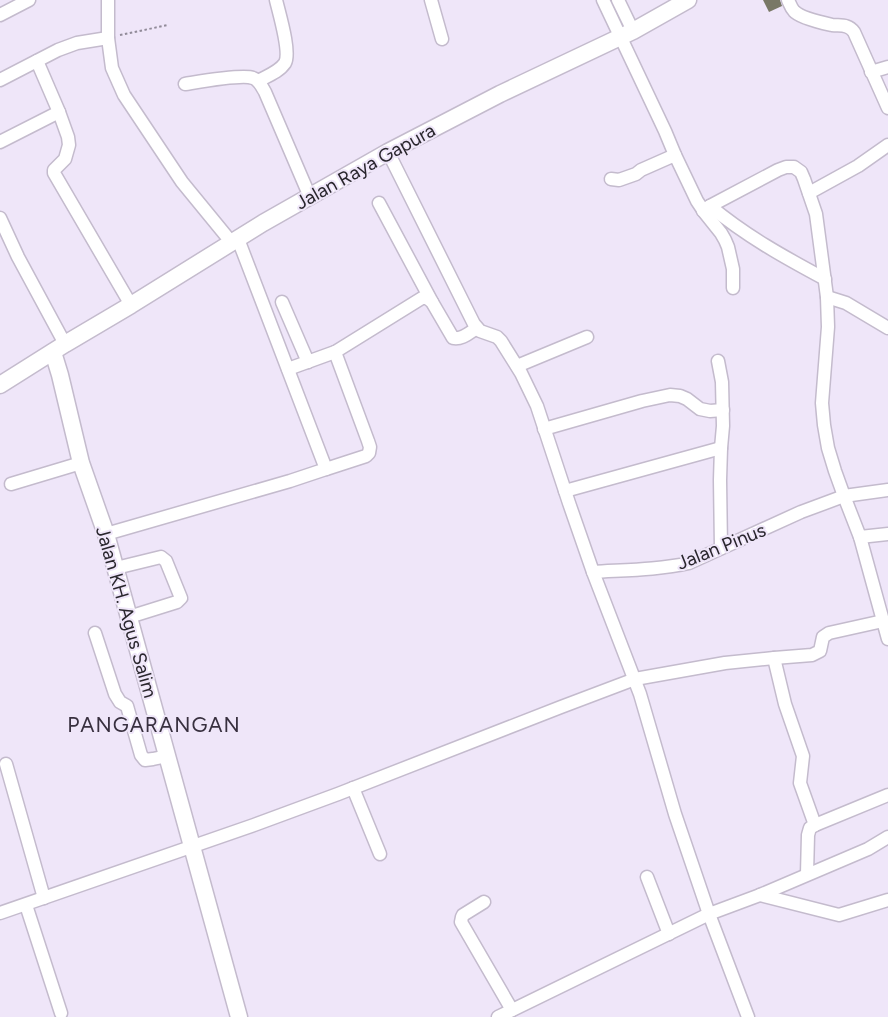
<svg xmlns="http://www.w3.org/2000/svg" width="888" height="1017" viewBox="0 0 888 1017" font-family="Figtree,sans-serif">
<style>
.building{fill:#797866}
.lines{fill:none;stroke-linecap:round;stroke-linejoin:round}
.minor-casing{stroke:#c4bbcd;stroke-width:15}
.major-casing{stroke:#c4bbcd;stroke-width:19}
.path{stroke:#918b99;stroke-width:2;stroke-dasharray:2.5 2.5;stroke-linecap:butt}
.minor{stroke:#fff;stroke-width:12}
.major{stroke:#fff;stroke-width:16}
.labels{text-anchor:middle;stroke-width:4;stroke-linejoin:round;paint-order:stroke}
.street-label{font-size:19px;fill:#29262d;stroke:#efe6f9}
.quarter-label{font-size:21px;letter-spacing:1px;fill:#38303f;stroke:#efe6f9}
</style>
<rect width="100%" height="100%" fill="#efe6f9"/>
<path class="building" d="M763,0H780L782,6L769,12Z"/>
<g class="lines">
<defs>
<g id="minor">
<path d="M108,0V38L112,68L124,95L182,182L232,243"/>
<path d="M431,0L442,39"/>
<path d="M603,0L665,131L675,155L697,201L705,213L721,233L725,240L728,247L733,269V288"/>
<path d="M618,0L633,31"/>
<path d="M788,0C790,4 791,8 794,11C800,18 823,23 832,25C841,26 848,24 854,32L888,108"/>
<path d="M0,15L29,0"/>
<path d="M37,61L59,112L68,137L69,145L65,159L54,170V173L131,305"/>
<path d="M871,72L888,67"/>
<path d="M0,80L58,50L77,43L108,38"/>
<path d="M258,81C267,76 279,72 285,63C291,52 279,13 276,0"/>
<path d="M185,84C198,82 242,74 253,78C259,80 262,87 265,92L310,197"/>
<path d="M0,142L59,112"/>
<path d="M388,152L474,324L480,331L497,337L501,341L521,373L537,406L569,503L593,572L640,694L675,814L709,914L748,1017"/>
<path d="M611,179L619,180L636,174L641,170L675,155"/>
<path d="M809,193L858,166L888,145"/>
<path d="M379,203L432,302"/>
<path d="M710,206C746,236 784,257 825,279"/>
<path d="M703,211L710,206L778,170L786,167H794L801,172L804,179L816,214L827,297L828,327L822,403L824,425L828,448L835,471L844,496L860,537L888,639"/>
<path d="M0,218L18,257L65,344"/>
<path d="M827,297L846,303L888,328"/>
<path d="M282,302L308,362"/>
<path d="M718,361L722,382L723,426L721,448L720,480L721,548"/>
<path d="M517,366L587,337"/>
<path d="M288,369L335,352"/>
<path d="M544,429L642,401L670,395L680,396L687,399L700,409L710,411L723,410"/>
<path d="M326,469L366,456L369,453L370,447L368,441L335,352L422,298H427L432,302L453,338C462,340 470,332 477,328"/>
<path d="M11,484L81,463"/>
<path d="M565,491L721,448"/>
<path d="M106,534L290,481L326,469L238,239"/>
<path d="M860,537L888,534"/>
<path d="M116,568L161,557L166,561L181,598L177,602L129,617"/>
<path d="M593,572C625,570 658,570 689,563L801,512L844,496L888,490"/>
<path d="M95,633L115,694L120,702L127,706L141,755L145,760L153,759L167,756"/>
<path d="M774,658L785,704L803,756L800,783L815,825"/>
<path d="M6,764L44,898"/>
<path d="M353,788L380,854"/>
<path d="M807,874L808,835L810,828L815,825L888,795"/>
<path d="M647,877L669,934"/>
<path d="M760,895L839,915L888,900"/>
<path d="M484,902L463,915L462,917L461,922L512,1010"/>
<path d="M26,905L61,1013"/>
<path d="M0,913L254,825L338,794L561,707L635,679L725,663L774,658L812,655L820,651L823,637L829,633L883,621"/>
<path d="M498,1017L709,914L760,895L868,849L888,837"/>
</g>
<g id="major">
<path d="M53,352L60,375L81,463L106,534L239,1017"/>
<path d="M0,385L65,344L131,305L263,223L388,152L500,94L633,31L688,0"/>
</g>
</defs>
<use href="#minor" class="minor-casing"/>
<use href="#major" class="major-casing"/>
<path class="path" d="M120,35L168,25"/>
<use href="#minor" class="minor"/>
<use href="#major" class="major"/>
</g>
<g class="labels">
<g class="street-label">
<text transform="translate(365 166) rotate(-29)" y="7">Jalan Raya Gapura</text>
<text transform="translate(721 546) rotate(-22)" y="7">Jalan Pinus</text>
<text transform="translate(127 612) rotate(74)" y="7">Jalan KH. Agus Salim</text>
</g>
<g class="quarter-label">
<text x="154" y="732">PANGARANGAN</text>
</g>
</g>
</svg>
